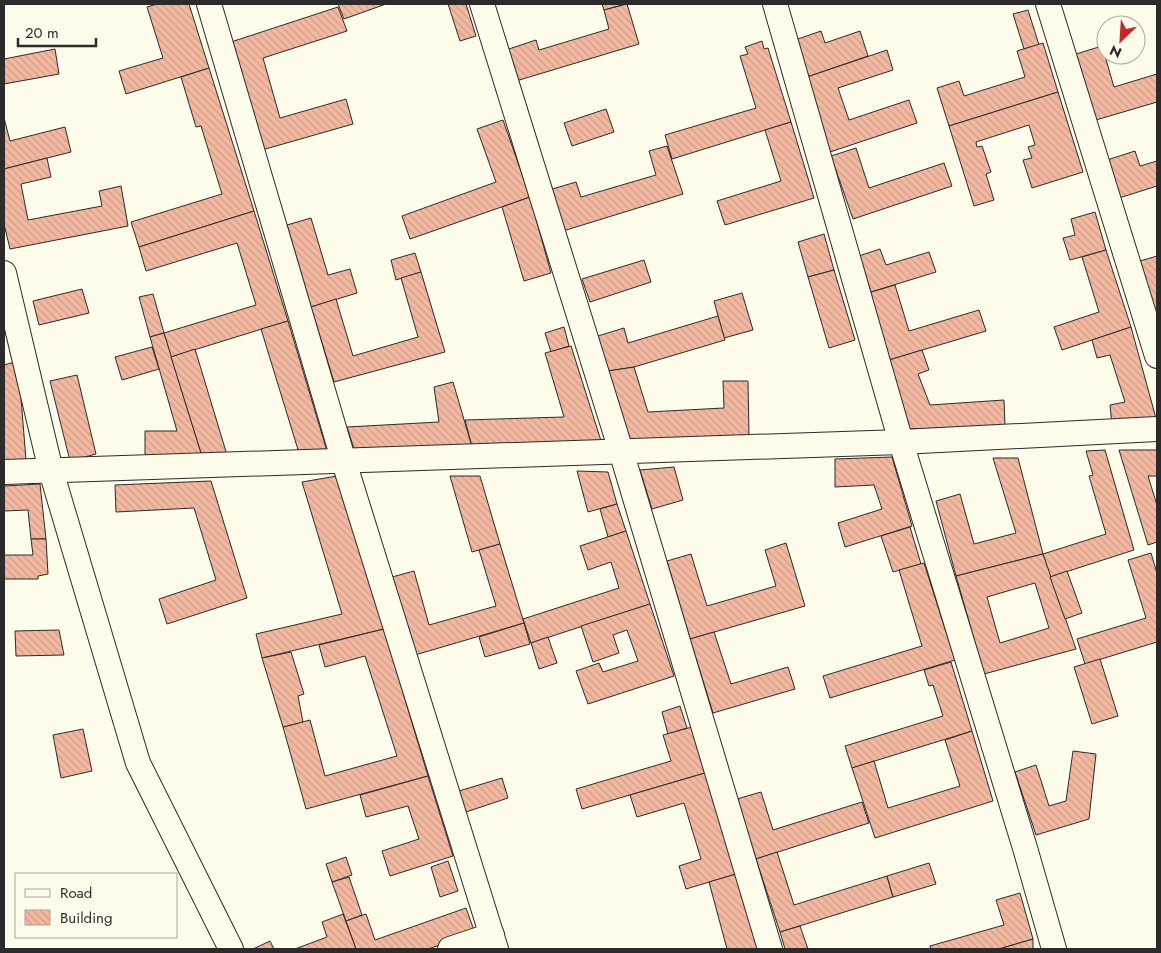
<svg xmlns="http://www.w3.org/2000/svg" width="1161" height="953" viewBox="0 0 1161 953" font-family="Jost,sans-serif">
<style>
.building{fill:url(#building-back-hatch);stroke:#2b2b2b;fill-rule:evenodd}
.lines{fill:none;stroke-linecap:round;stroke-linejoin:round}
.street-casing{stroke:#2b2b2b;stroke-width:26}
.street{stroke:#fdfbea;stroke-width:24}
</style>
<defs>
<pattern id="building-back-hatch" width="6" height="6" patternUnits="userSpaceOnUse" patternTransform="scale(1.25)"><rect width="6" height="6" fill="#f2b8a0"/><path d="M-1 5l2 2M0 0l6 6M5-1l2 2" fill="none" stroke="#d09e8a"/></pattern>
</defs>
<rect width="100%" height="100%" fill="#fdfbea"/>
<g class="building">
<path d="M157,4H189L209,68L126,94L119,71L163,58L147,7Z"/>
<path d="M338,4H386L344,19Z"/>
<path d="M448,4H466L476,36L460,41Z"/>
<path d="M602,4H626L604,10Z"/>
<path d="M627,4L639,44L516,81L506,50L536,40L539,50L609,29L604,10Z"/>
<path d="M338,7L347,31L263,58L280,118L346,99L353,124L262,150L231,42Z"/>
<path d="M1028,10L1039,45L1024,49L1013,14Z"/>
<path d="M821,31L825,43L860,31L868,56L807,77L795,40Z"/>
<path d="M762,41L764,49L768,48L791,122L672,159L665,135L756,108L740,56L748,54L745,47Z"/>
<path d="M1043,43L1058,92L949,126L937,88L959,81L964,96L1025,77L1017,51Z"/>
<path d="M1102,46L1114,87L1157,74V102L1096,120L1076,54Z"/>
<path d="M55,49L59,74L4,84V59Z"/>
<path d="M887,50L893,70L838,88L849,120L909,100L917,123L830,152L807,77Z"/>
<path d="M209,68L254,211L139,247L131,222L222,194L201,126L196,127L181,77Z"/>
<path d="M1058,92L1083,172L1032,188L1023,160L1032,158L1028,147L1035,145L1029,125L976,142L977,147L982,146L991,172L986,174L994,200L974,206L949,126Z"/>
<path d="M606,109L614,132L572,146L564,123Z"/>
<path d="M4,118L10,141L65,127L71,152L4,169Z"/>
<path d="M503,120L530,197L410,239L402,216L496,182L477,129Z"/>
<path d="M791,122L814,198L725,225L717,201L781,181L765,130Z"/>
<path d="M667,146L683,194L563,231L549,190L576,182L581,197L656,175L649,151Z"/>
<path d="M856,148L869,188L944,163L952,186L853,219L831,156Z"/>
<path d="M1135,151L1140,166L1157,161V186L1119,198L1107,160Z"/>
<path d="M47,158L51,177L21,184L28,220L102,206L99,191L121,186L128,226L10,249L4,224V169Z"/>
<path d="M530,197L551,273L524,281L502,207Z"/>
<path d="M254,211L288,321L171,357L164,333L256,305L237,243L146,271L139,247Z"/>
<path d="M1095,212L1106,250L1070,260L1063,238L1075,235L1071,219Z"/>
<path d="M311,218L328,275L350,269L357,293L311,307L287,225Z"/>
<path d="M824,234L834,270L808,277L798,242Z"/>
<path d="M880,249L886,265L929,252L936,272L871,292L859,256Z"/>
<path d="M1106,250L1131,327L1062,350L1054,327L1099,312L1082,257Z"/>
<path d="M415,253L421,272L396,280L391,260Z"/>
<path d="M1157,256V318L1140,261Z"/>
<path d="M644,260L651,282L590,302L582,279Z"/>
<path d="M834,270L855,340L829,348L808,277Z"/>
<path d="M421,272L445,352L334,382L311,307L336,299L353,356L418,337L401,278Z"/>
<path d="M895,285L909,331L979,310L986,331L889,360L868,293Z"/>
<path d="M82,289L89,313L39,325L33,301Z"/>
<path d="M742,293L753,330L724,338L714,301Z"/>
<path d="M153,294L164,333L150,337L139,297Z"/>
<path d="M718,316L725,340L634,367L608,371L598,336L624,328L628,343Z"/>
<path d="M288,321L327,451L299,453L261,329Z"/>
<path d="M564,327L569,346L551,352L545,333Z"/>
<path d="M1131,327L1157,422L1112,425L1110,405L1125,402L1110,355L1097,358L1092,340Z"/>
<path d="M164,333L202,456L145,457V431H177L150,337Z"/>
<path d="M571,346L602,444L472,447L465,420L564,417L545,353Z"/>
<path d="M152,347L159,369L122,380L115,357Z"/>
<path d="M195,349L227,455L202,456L171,357Z"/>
<path d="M922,350L929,370L918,374L930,405L1004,400L1005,426L910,429L889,360Z"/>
<path d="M18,361L26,460L4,462V365Z"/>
<path d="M634,367L648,412L724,408L723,381H748L749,435L628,441L608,371Z"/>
<path d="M77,375L96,454L70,461L50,381Z"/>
<path d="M453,382L472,447L356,455L347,427L439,422L434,387Z"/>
<path d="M1105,450L1134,550L1050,577L1043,554L1106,534L1089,476L1093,475L1086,451Z"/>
<path d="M1119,450H1157V476H1148L1157,505V542L1148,545Z"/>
<path d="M892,457L912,526L845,547L838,523L882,509L874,485L835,487V459Z"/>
<path d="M993,458H1018L1043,554L956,576L936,501L960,494L974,544L1016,533Z"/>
<path d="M674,467L683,500L652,509L640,470Z"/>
<path d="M577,471L608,472L617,504L588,512Z"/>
<path d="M337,476L384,629L262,658L256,634L342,614L302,482Z"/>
<path d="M450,476H480L500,544L472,552Z"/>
<path d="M211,481L247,598L167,624L159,599L216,580L194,508L116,512L115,485Z"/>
<path d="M40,484L46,539H31L28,510L4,511V486Z"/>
<path d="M617,504L626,531L608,537L600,509Z"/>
<path d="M910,527L921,564L893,572L881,536Z"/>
<path d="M626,531L650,604L531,643L523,619L619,588L611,562L588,570L580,546Z"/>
<path d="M31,539H46L48,574L38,576V579H4V555H33Z"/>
<path d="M786,543L805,606L690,639L667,561L691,554L707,606L776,586L765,550Z"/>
<path d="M500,544L524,623L415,655L392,577L414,571L429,625L496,606L479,550Z"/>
<path d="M1151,553L1157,573V642L1085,664L1077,639L1146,618L1128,560Z"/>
<path d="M1043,554L1076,649L984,674L956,576ZM1035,583L1049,628L1000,643L987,597Z"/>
<path d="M924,563L955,660L830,698L823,676L922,646L899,570Z"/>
<path d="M1067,571L1082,613L1065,619L1050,577Z"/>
<path d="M650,604L674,676L588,704L576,671L599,663L603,672L638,661L627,630L613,635L619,653L593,662L581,626Z"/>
<path d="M524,623L530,644L485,657L479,637Z"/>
<path d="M384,629L428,776L306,809L283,727L310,720L325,776L397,756L365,656L325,667L319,645Z"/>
<path d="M59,630L64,655L16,656L15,631Z"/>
<path d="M714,632L731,684L788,667L795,689L713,713L690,639Z"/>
<path d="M548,637L557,663L539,669L531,643Z"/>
<path d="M291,652L304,694L298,696L303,722L283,727L262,658Z"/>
<path d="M1100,659L1118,716L1092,724L1074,667Z"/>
<path d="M951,662L972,731L852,768L845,746L943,716L933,685L929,686L924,670Z"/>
<path d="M680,706L687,728L668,734L662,712Z"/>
<path d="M692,727L705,773L582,809L576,789L671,761L663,735Z"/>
<path d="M83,729L92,771L61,778L53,735Z"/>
<path d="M972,731L993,801L875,838L852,768L874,761L888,808L960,786L945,740Z"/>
<path d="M1073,751L1096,754L1089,819L1036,835L1015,772L1036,765L1049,806L1066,801Z"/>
<path d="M705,773L736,874L686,889L679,866L701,859L684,803L637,817L630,795Z"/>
<path d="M428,776L453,856L390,876L382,851L419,839L408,806L366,817L360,795Z"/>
<path d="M502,778L508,798L466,812L459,791Z"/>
<path d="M761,792L773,830L862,802L869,823L756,859L737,799Z"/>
<path d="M777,852L794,905L887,876L893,897L780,932L756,859Z"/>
<path d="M346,857L352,875L332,882L326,864Z"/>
<path d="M448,861L458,891L440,897L431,867Z"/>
<path d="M929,863L936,884L893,897L887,876Z"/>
<path d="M736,874L758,949H727L709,882Z"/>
<path d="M349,877L362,915L346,921L332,882Z"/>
<path d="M1020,893L1033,939L999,949H931L930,946L1004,925L996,900Z"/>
<path d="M466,908L475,933L428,949H356L346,921L366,914L375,940Z"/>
<path d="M343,914L356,949H295L327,937L322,922Z"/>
<path d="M800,926L808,949H785L780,932Z"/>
<path d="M1033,939V949H999Z"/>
<path d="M270,941L274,949H253Z"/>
</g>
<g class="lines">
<defs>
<g id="street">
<path d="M209,4L344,462L496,949"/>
<path d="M482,4L621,451L770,949"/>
<path d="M775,4L901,442L1025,848L1054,949"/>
<path d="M1048,4L1157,356"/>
<path d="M4,273L51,471L138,763L231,949"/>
<path d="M4,472L901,442L1157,429"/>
<path d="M450,949L492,935"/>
</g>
</defs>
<use href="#street" class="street-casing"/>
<use href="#street" class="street"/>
</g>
<rect width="1161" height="953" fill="none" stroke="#2b2b2b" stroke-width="10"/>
<rect x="15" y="873" width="162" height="65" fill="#fdfbea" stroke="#a9a89e"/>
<rect x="25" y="889" width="25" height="8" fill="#fdfbea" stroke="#a9a89e"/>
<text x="60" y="898" font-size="15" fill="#2b2b2b">Road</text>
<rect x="25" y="910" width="25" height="15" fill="url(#building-back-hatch)" stroke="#a9a89e"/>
<text x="60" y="923" font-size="15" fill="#2b2b2b">Building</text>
<g transform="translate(1121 40) rotate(205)"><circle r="24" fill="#fdfbea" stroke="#a9a89e"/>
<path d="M0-4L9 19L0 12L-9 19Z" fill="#c62828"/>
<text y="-8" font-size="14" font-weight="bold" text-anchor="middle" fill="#2b2b2b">N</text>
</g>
<path d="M18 38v8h78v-8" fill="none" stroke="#2b2b2b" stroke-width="2.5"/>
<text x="25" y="38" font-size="15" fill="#2b2b2b" stroke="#fdfbea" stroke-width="4" paint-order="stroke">20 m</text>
</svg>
